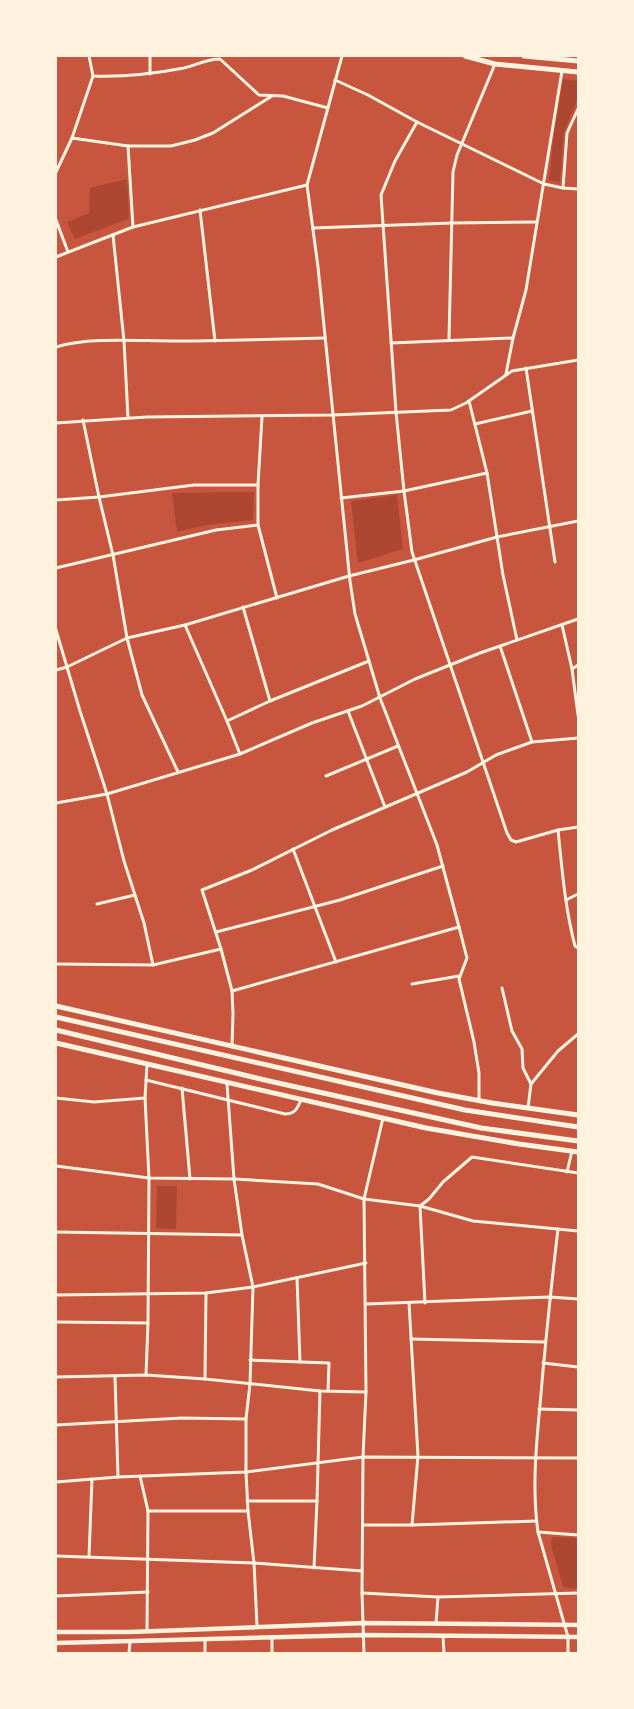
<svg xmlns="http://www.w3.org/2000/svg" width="634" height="1709" viewBox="0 0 634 1709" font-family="'DM Sans',sans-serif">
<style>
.green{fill:#ae4732}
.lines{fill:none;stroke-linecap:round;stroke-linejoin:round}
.minor{stroke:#fff3e0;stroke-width:3}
.secondary{stroke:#fff3e0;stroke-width:4.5}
.primary{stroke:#fff3e0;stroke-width:5}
.trunk{stroke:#fff3e0;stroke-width:5}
</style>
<rect width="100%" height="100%" fill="#c8553d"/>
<g class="green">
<path d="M563,79L578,81V98L564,132L560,182L549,181L553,139Z"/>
<path d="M127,179L129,214L128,219L75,239L67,222L89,213L90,188Z"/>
<path d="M254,492L253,520L206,525L177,532L172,493Z"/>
<path d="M397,495L403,549L358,563L351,501Z"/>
<path d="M157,1186H177L176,1229L156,1228Z"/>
<path d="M552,1537L577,1538L578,1589L563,1587L551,1545Z"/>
</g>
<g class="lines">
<g class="minor">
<path d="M342,56L307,185L318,267L350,581L355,614L369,661L380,698L437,845L459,927L467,958L459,979L474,1042L479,1073V1101"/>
<path d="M150,74V56"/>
<path d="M93,76C124,77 153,74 184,68C196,65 207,59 220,59L259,95L283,96L328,108"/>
<path d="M335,80L368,95L417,122L544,184L563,188L578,189"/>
<path d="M417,122L395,161L381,195L396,412L404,491L412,552L507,833L511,840L516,842L558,830L578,827"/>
<path d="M72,138L128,146H171L195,140L213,133L272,96"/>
<path d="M128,146L133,227"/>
<path d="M56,172L72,138L93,76L89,56"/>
<path d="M563,188L567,133L578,109"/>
<path d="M200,210L215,341"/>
<path d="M56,220L68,252"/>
<path d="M313,228L452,223L536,222"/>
<path d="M113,235L124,341L128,418"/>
<path d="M56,257L133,227L307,185"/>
<path d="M449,339L453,172L457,155L495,64"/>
<path d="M391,343L513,338"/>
<path d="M56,347C90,337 136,341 172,341C223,341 274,339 325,338"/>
<path d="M526,368L555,562"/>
<path d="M506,374L513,338L526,290L562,71"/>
<path d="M469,401L487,473L503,575L517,640"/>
<path d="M262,417L258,485V525L277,598"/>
<path d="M83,420L99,497L113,555L127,638L142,695L178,772"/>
<path d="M56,423L147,417L333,415L451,410L466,403L512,371L578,360"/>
<path d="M475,424L532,411"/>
<path d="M341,498L404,491L487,473"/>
<path d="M56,500L99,497L194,485H258"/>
<path d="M56,568L216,530L258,525"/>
<path d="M243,607L270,701"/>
<path d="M185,625L227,721L240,754"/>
<path d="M562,625L572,669"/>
<path d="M56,630L80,711L107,794L124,861L144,923L153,965"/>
<path d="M500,646L532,742"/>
<path d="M578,665L572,669L578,715"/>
<path d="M56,670L67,667L127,638L185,625L349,576L414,560L497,537L578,521"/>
<path d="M348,711L385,807"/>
<path d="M227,721L270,701L369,661"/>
<path d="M326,776L398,746"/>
<path d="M56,803L107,794L240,754L312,723L362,706L415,679L480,653L578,619"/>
<path d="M558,830C562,869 565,908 575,946L578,948"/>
<path d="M293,849L336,962"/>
<path d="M566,900L578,894"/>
<path d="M97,904L135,895"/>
<path d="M216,932L340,900L443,866"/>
<path d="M56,964L153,965L221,949"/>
<path d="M412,984L459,976"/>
<path d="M502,988L512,1031L522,1049L523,1068L531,1084"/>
<path d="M232,991L459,927"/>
<path d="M232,1047L233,1013L232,991L221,949L202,890L252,870L332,830L467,772L496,755L532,742L578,738"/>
<path d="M146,1080L285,1114C295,1114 297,1109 301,1100"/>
<path d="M227,1084L234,1179L242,1235L253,1287L250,1384L246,1419V1472L248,1511L254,1563L257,1626"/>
<path d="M182,1088L190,1179"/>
<path d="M56,1098L94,1102L145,1098"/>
<path d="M528,1108L531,1084L558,1051L578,1034"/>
<path d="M56,1166L149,1178L234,1179L318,1184L364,1199L420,1206L473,1221L578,1231"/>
<path d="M567,1172L572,1151"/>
<path d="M558,1229C551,1288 545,1346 540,1405C536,1447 532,1490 538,1532L568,1637V1653"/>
<path d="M56,1232L242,1235"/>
<path d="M297,1278L300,1362"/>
<path d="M56,1295L206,1293L253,1287L366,1263"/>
<path d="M409,1303L418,1456L412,1525"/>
<path d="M425,1303L420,1206L429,1199L443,1182L472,1157L578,1173"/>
<path d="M366,1304L550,1297L578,1299"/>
<path d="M56,1322L148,1323"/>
<path d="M411,1339L545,1342"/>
<path d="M250,1360L329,1363L328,1391"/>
<path d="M543,1363L578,1367"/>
<path d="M146,1375L148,1323L149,1178L145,1098L147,1065"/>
<path d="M56,1377L146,1375L205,1379L320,1391L366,1392"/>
<path d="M115,1377L118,1477"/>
<path d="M205,1379L206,1293"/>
<path d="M539,1409L578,1410"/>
<path d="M56,1425L182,1418L246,1419"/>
<path d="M140,1476L148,1511L147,1631"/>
<path d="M56,1482L118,1477L246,1472L363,1457L578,1458"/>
<path d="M247,1501H317"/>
<path d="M148,1511H248"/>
<path d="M363,1525H412L536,1521"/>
<path d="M538,1532L578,1535"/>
<path d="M56,1556L254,1563L362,1571"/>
<path d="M89,1557L92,1479"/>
<path d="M314,1568L317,1501L320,1391"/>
<path d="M362,1593L438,1597L578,1593"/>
<path d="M56,1596L148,1592"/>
<path d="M436,1624L438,1597"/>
<path d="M443,1636L444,1653"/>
<path d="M272,1637V1653"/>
<path d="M205,1639V1653"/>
<path d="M129,1653L130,1642"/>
<path d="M364,1653L362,1593L363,1457L366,1392L364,1199L383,1118"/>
</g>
<g class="secondary">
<path d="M56,1632H130L364,1623L578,1625"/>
<path d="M56,1643L364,1635L578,1637"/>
</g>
<g class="primary">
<path d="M465,56L495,64L578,72"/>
<path d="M524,56L578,61"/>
</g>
<g class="trunk">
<path d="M56,1006L438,1093L492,1103L578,1115"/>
<path d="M56,1017L465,1110L578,1127"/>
<path d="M56,1030L269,1081L481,1128L578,1141"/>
<path d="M56,1043L426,1128L519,1144L578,1152"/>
</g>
</g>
<rect width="634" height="1709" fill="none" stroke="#fff3e0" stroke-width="114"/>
</svg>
